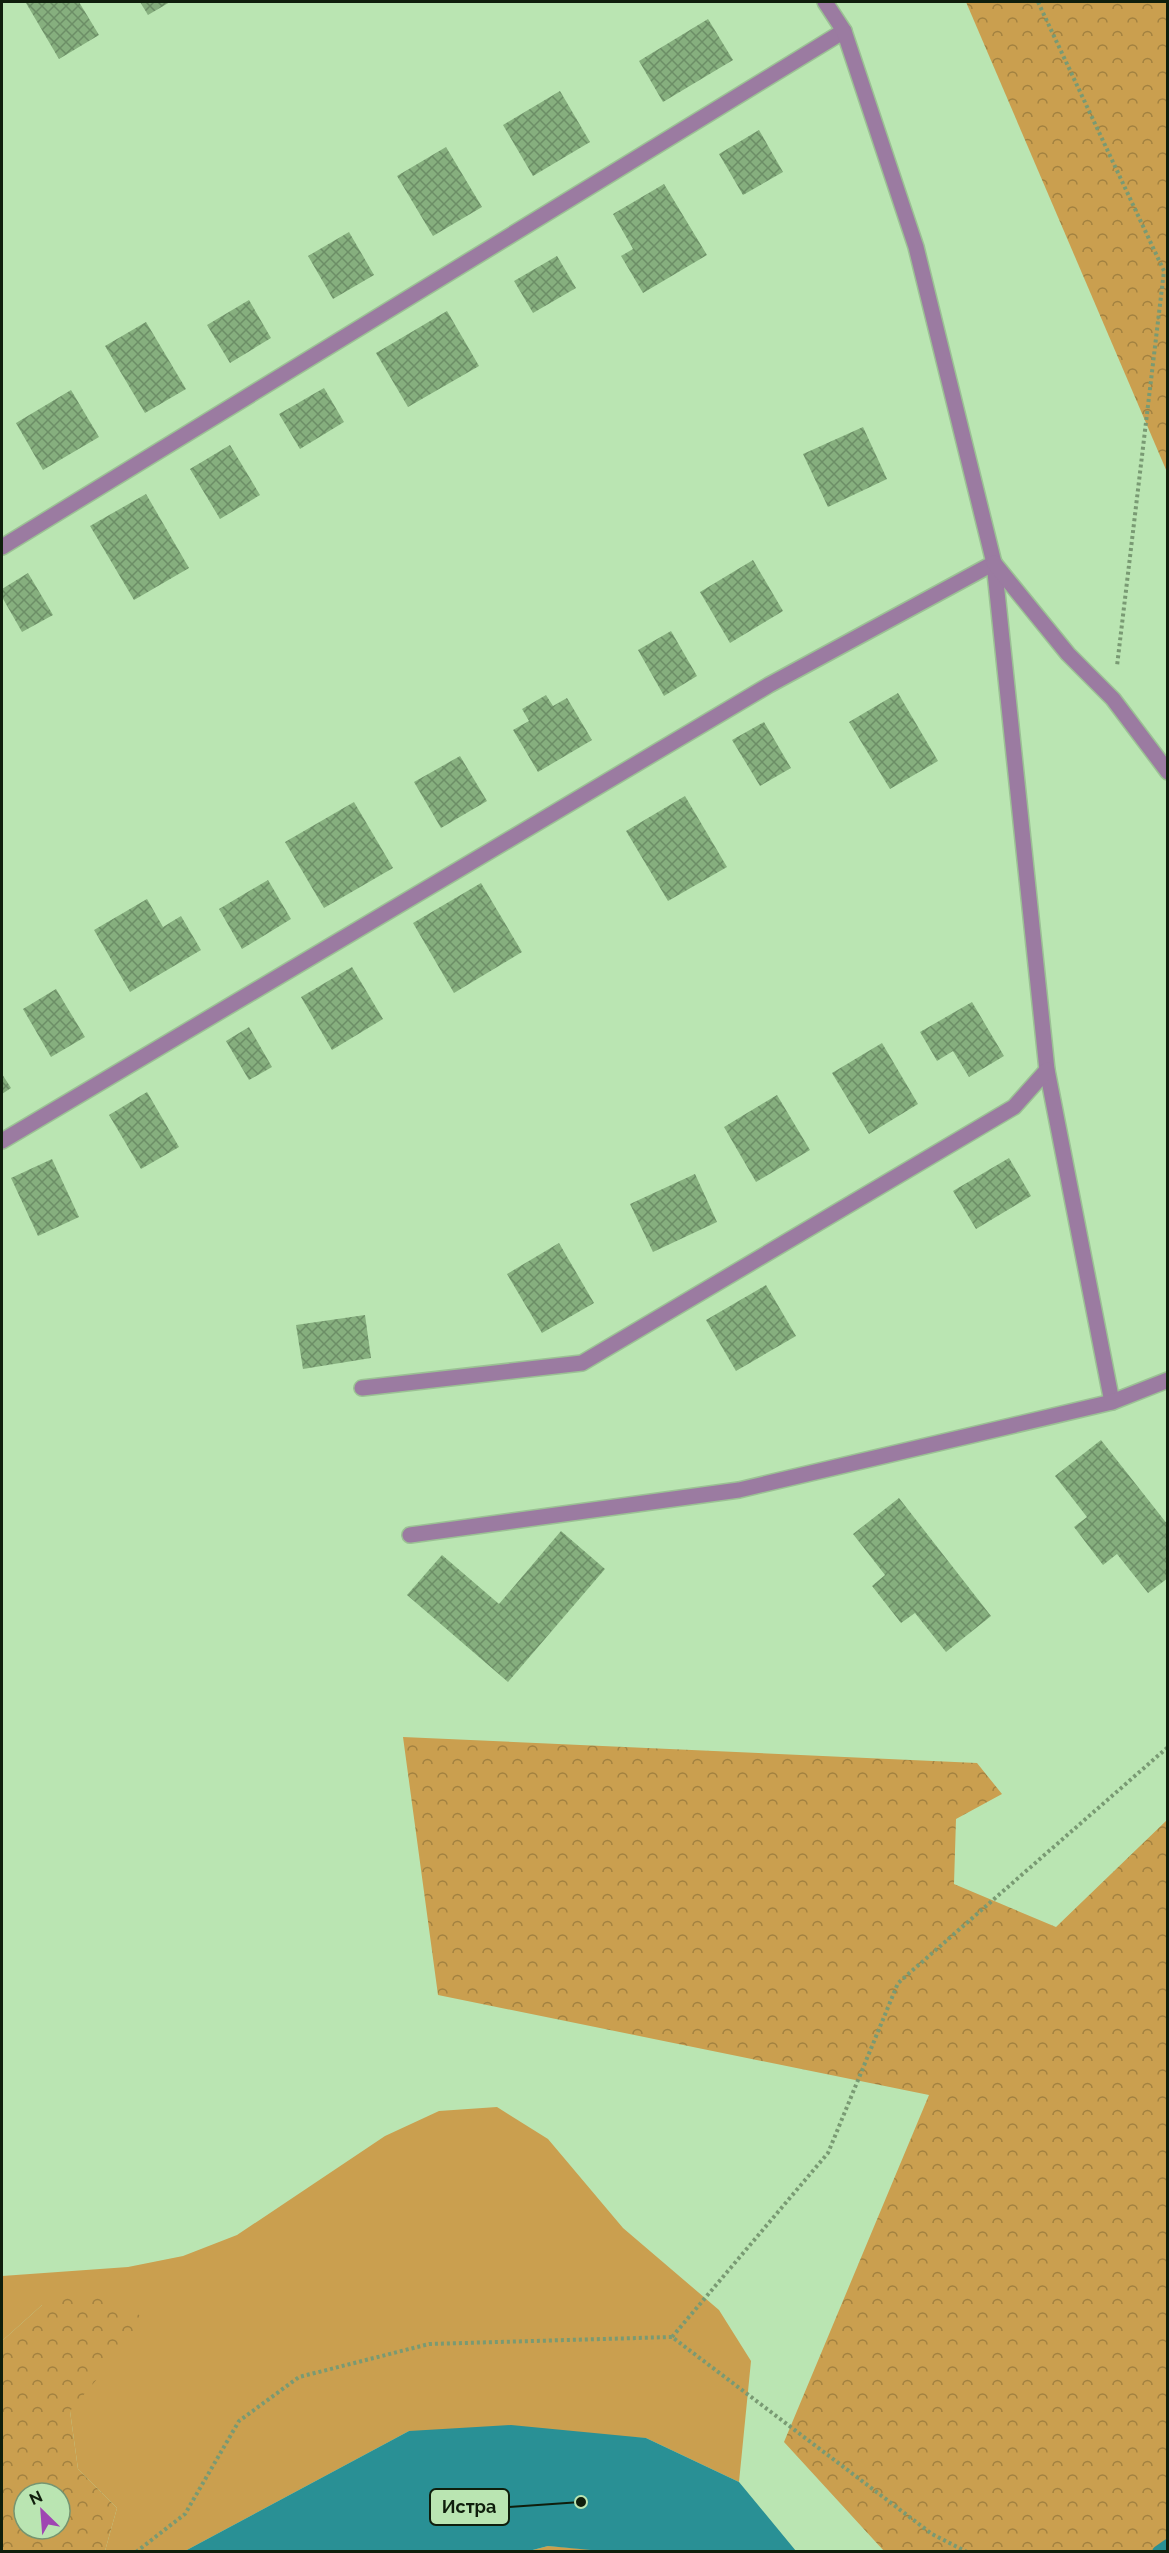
<svg xmlns="http://www.w3.org/2000/svg" width="1169" height="2553" viewBox="0 0 1169 2553" font-family="Raleway,sans-serif">
<style>
.green{fill:#ca9f4f}
.forest{fill:url(#forest-crowns);fill-rule:evenodd}
.water{fill:#299095}
.lines{fill:none;stroke-linecap:round;stroke-linejoin:round}
.stream{stroke:#299095;stroke-width:12}
.building{fill:url(#building-cross-hatch)}
.service-casing{stroke:#9bc194;stroke-width:18}
.minor-casing{stroke:#9bc194;stroke-width:18}
.path{stroke:#799a73;stroke-width:4;stroke-dasharray:3 3;stroke-linecap:butt}
.service{stroke:#9b7ba1;stroke-width:15}
.minor{stroke:#9b7ba1;stroke-width:15}
.leader{fill:none;stroke:#0f1e0c;stroke-width:2}
.callout-dot{fill:#0f1e0c;stroke:#bae5b2;stroke-width:2}
.callout{fill:#bae5b2;stroke:#0f1e0c;stroke-width:2}
.callout-label{font-size:18px;text-anchor:middle;font-weight:bold;fill:#0f1e0c}
</style>
<defs>
<pattern id="forest-crowns" width="20" height="18" patternUnits="userSpaceOnUse" patternTransform="scale(1.5)"><rect width="20" height="18" fill="#ca9f4f"/><path d="M2 6a3 3 0 1 1 6 0M12 15a3 3 0 1 1 6 0" fill="none" stroke="#a28140"/></pattern>
<pattern id="building-cross-hatch" width="8" height="8" patternUnits="userSpaceOnUse" patternTransform="scale(1.5)"><rect width="8" height="8" fill="#86af7e"/><path d="M0 0l8 8M0 8l8-8" fill="none" stroke="#6c8e66"/></pattern>
</defs>
<rect width="100%" height="100%" fill="#bae5b2"/>
<g class="green">
<path d="M497,2107L548,2139L623,2228L719,2310L751,2361L739,2482L646,2438L409,2431L185,2551H105L117,2508L78,2469L70,2411L42,2305L2,2341V2276L128,2267L183,2256L237,2235L385,2136L439,2111Z"/>
<path d="M548,2546L612,2551L525,2552Z"/>
</g>
<g class="forest">
<path d="M966,2H1167V472Z"/>
<path d="M403,1737L977,1763L1002,1794L956,1819L954,1884L1056,1927L1167,1820V2551H884L784,2442L929,2095L438,1995Z"/>
<path d="M98,2289L147,2320L70,2411L78,2469L117,2508L105,2551H2V2341L42,2305ZM24,2493H60V2529H24Z"/>
</g>
<path class="water" d="M511,2425L646,2438L739,2482L796,2551L612,2552L548,2546L525,2552L185,2551L409,2431Z"/>
<g class="lines">
<path class="stream" d="M1158,2552L1168,2545"/>
</g>
<g class="building">
<path d="M28,2H79L99,35L59,59L26,3Z"/>
<path d="M140,2H170L148,15Z"/>
<path d="M708,19L733,60L663,102L639,61Z"/>
<path d="M560,91L590,142L533,176L503,125Z"/>
<path d="M759,130L783,172L743,195L719,154Z"/>
<path d="M446,147L482,207L433,236L397,176Z"/>
<path d="M664,184L707,255L643,293L621,256L633,249L613,214Z"/>
<path d="M349,232L374,275L333,299L308,256Z"/>
<path d="M557,256L576,288L533,313L514,281Z"/>
<path d="M249,300L271,338L230,363L207,325Z"/>
<path d="M447,311L479,366L408,407L376,353Z"/>
<path d="M146,322L186,389L145,413L105,346Z"/>
<path d="M324,388L344,422L300,449L279,414Z"/>
<path d="M71,390L99,437L43,470L16,423Z"/>
<path d="M863,427L887,479L828,507L803,454Z"/>
<path d="M230,445L260,495L220,519L190,469Z"/>
<path d="M146,494L189,568L134,600L90,526Z"/>
<path d="M753,560L783,611L730,643L700,592Z"/>
<path d="M28,573L53,615L22,632L2,597V589Z"/>
<path d="M671,631L697,676L664,696L638,650Z"/>
<path d="M898,693L938,761L890,789L849,722Z"/>
<path d="M546,695L553,706L567,698L592,740L538,772L513,730L529,721L522,709Z"/>
<path d="M764,722L791,768L760,786L732,740Z"/>
<path d="M460,756L487,801L441,828L414,782Z"/>
<path d="M685,796L727,867L668,901L626,831Z"/>
<path d="M354,802L393,868L324,908L285,842Z"/>
<path d="M268,880L291,919L242,949L219,909Z"/>
<path d="M481,883L522,952L454,993L413,923Z"/>
<path d="M147,899L163,927L181,916L201,950L130,992L94,930Z"/>
<path d="M352,967L383,1019L332,1050L301,997Z"/>
<path d="M56,989L85,1037L51,1057L23,1009Z"/>
<path d="M972,1002L1004,1056L969,1077L953,1051L937,1061L920,1032Z"/>
<path d="M249,1027L272,1067L249,1080L226,1041Z"/>
<path d="M882,1043L918,1104L869,1134L832,1073Z"/>
<path d="M2,1074L11,1088L2,1094Z"/>
<path d="M147,1092L179,1147L141,1169L109,1115Z"/>
<path d="M777,1095L810,1150L756,1182L724,1127Z"/>
<path d="M1009,1158L1031,1196L976,1229L953,1191Z"/>
<path d="M52,1159L79,1217L38,1236L11,1178Z"/>
<path d="M695,1174L717,1222L653,1252L630,1204Z"/>
<path d="M559,1243L594,1303L542,1333L507,1274Z"/>
<path d="M766,1285L796,1336L736,1371L706,1320Z"/>
<path d="M365,1315L371,1358L303,1369L296,1325Z"/>
<path d="M1101,1440L1168,1525V1578L1148,1593L1117,1554L1103,1565L1074,1527L1087,1517L1055,1476Z"/>
<path d="M899,1498L991,1616L946,1652L915,1613L901,1623L872,1586L885,1575L853,1534Z"/>
<path d="M561,1531L605,1569L508,1682L407,1595L442,1555L499,1604Z"/>
</g>
<g class="lines">
<defs>
<g id="service">
<path d="M2,547L844,31"/>
<path d="M994,563L1047,1070L1112,1402"/>
<path d="M2,1141L769,685L994,563L916,247L844,31L825,2"/>
<path d="M362,1388L582,1363L1014,1107L1047,1070"/>
<path d="M410,1535L739,1490L1112,1402L1168,1380"/>
</g>
<path id="minor" d="M994,563L1068,654L1113,699L1168,772"/>
</defs>
<use href="#service" class="service-casing"/>
<use href="#minor" class="minor-casing"/>
<g class="path">
<path d="M1038,2L1164,271L1117,666"/>
<path d="M672,2337L828,2153L898,1983L1168,1747"/>
<path d="M136,2552L185,2514L239,2421L299,2377L429,2344L672,2337L932,2534L967,2552"/>
</g>
<use href="#service" class="service"/>
<use href="#minor" class="minor"/>
</g>
<path class="leader" d="M581 2502L509 2507"/>
<circle class="callout-dot" cx="581" cy="2502" r="6"/>
<rect class="callout" x="430" y="2489" width="79" height="36" rx="6"/>
<g class="callout-label">
<text x="469" y="2513">Истра</text>
</g>
<rect width="1169" height="2553" fill="none" stroke="#0f1e0c" stroke-width="6"/>
<g transform="translate(42 2511) rotate(335)"><circle r="28" fill="#bae5b2" stroke="#769570" stroke-width="1.5"/>
<path d="M0-4.5L10 22L0 15L-10 22Z" fill="#9f46b2"/>
<text y="-9" font-size="16" font-weight="bold" text-anchor="middle" fill="#0f1e0c">N</text>
</g>
</svg>
